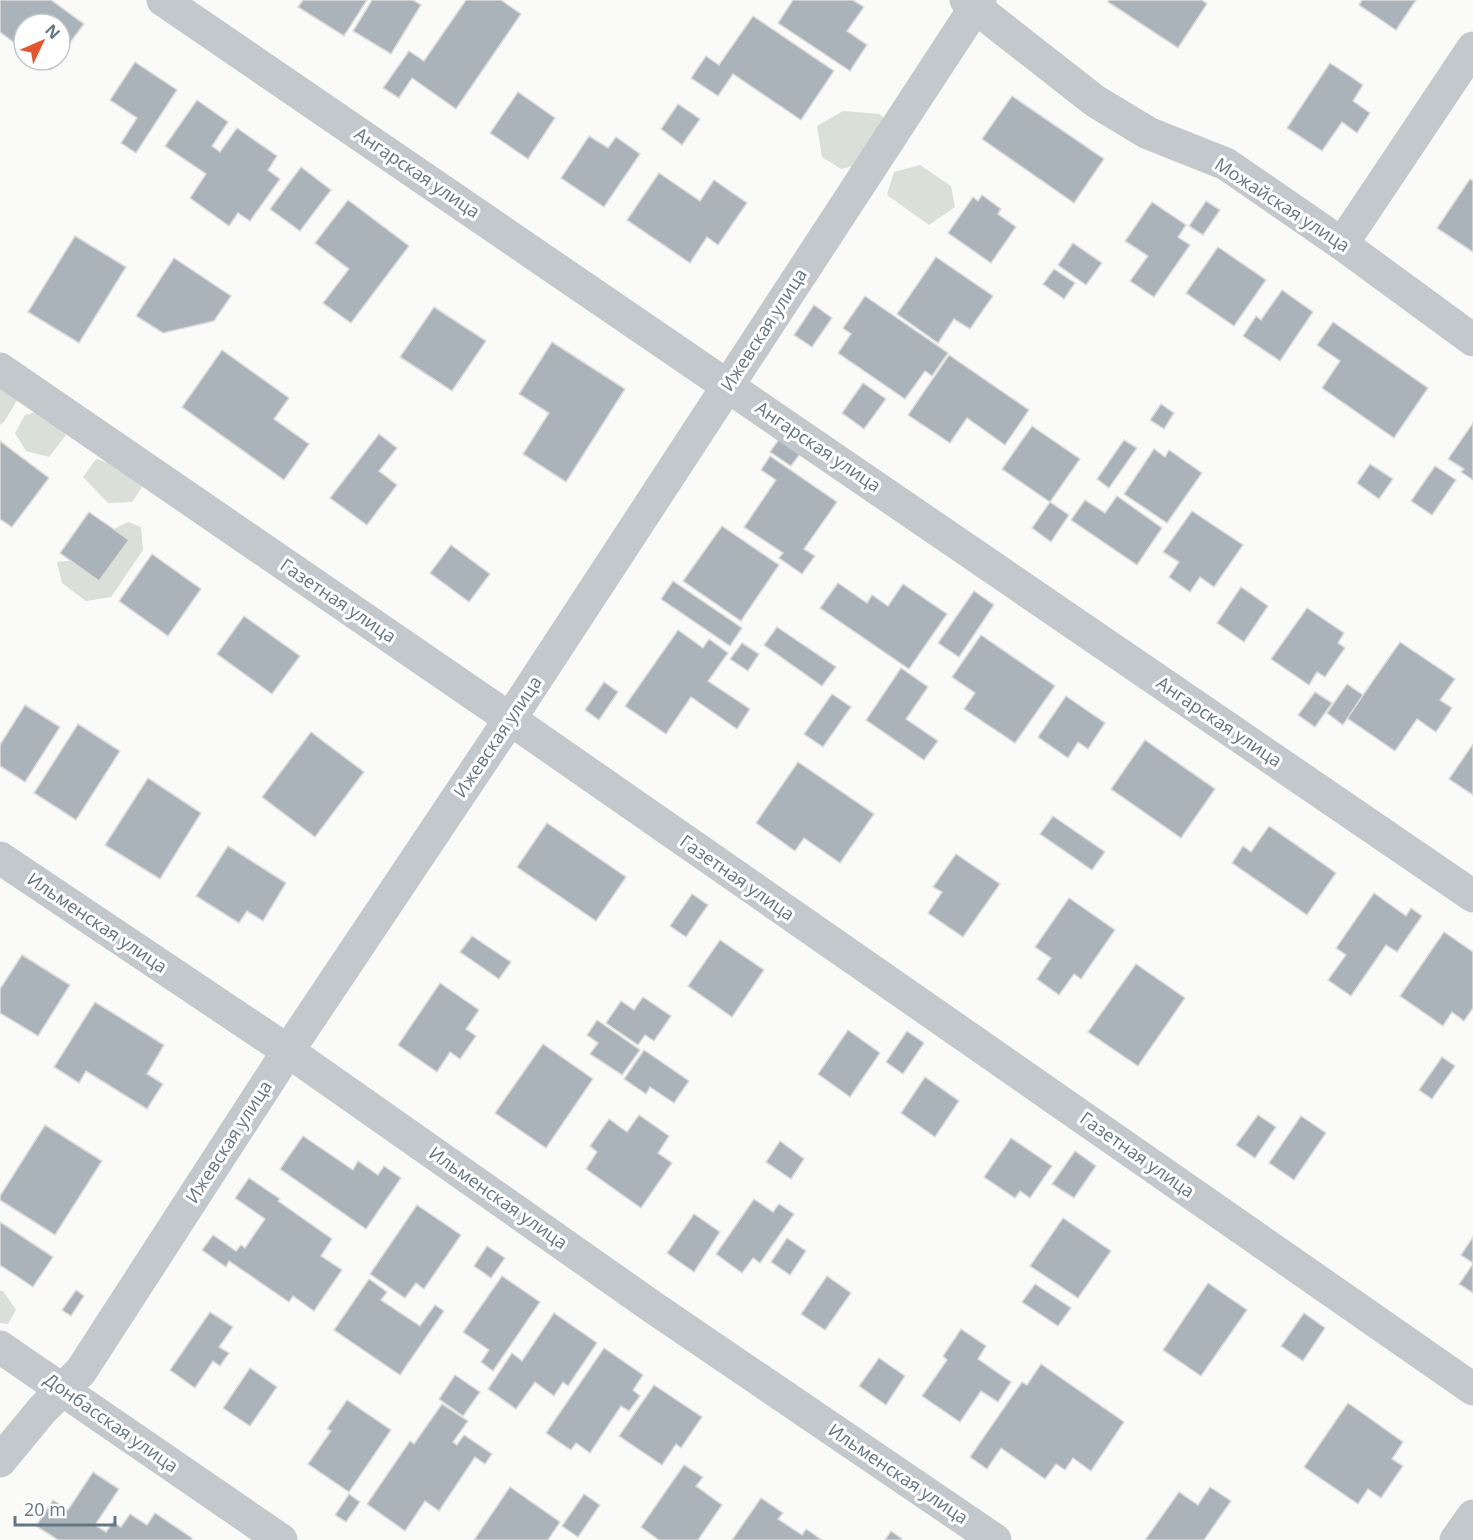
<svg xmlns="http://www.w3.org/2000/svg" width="1473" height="1540" viewBox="0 0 1473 1540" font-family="'Open Sans',sans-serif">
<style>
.green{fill:#dadfd7}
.building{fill:#aab3b9;stroke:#dcdcda;stroke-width:1.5}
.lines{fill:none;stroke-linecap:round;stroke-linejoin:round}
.minor{stroke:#c3c8cc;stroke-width:33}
.tertiary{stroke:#c3c8cc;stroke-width:33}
.labels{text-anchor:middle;stroke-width:6;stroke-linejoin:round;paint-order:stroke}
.street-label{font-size:18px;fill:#657683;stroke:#fff}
</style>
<rect width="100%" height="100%" fill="#fafaf8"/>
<g class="green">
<path d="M843,111L879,114L901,132L889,157L841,169L822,157L817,126Z"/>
<path d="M920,165L951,186L955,207L929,225L887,195L894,172Z"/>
<path d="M0,377L19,397L4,422L0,425Z"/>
<path d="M40,411L56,420L66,435L49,457L26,451L15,433L25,415Z"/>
<path d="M96,459L120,467L142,487L132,502L108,503L83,477Z"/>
<path d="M128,522L141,527L143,550L111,597L86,601L62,583L57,562L79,560L106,533Z"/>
<path d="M0,1291H3L16,1310L8,1324L0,1323Z"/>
</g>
<g class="building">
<path d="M0,0H51L84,24L60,56V24H24V50L0,32Z"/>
<path d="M303,0H367L344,36L298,7Z"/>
<path d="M372,0H413L421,5L391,54L353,31Z"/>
<path d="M466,0H501L521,14L456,109L412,78L399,98L383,88L409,51L424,61Z"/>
<path d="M793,0H853L864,7L847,31L867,45L850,71L778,23Z"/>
<path d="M1109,0H1202L1207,4L1178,48L1108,2Z"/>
<path d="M1362,0H1416L1396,30L1359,5Z"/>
<path d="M753,16L834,71L801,120L733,74L718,96L691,78L706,56L719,65Z"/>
<path d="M37,60H57L50,70Z"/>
<path d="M135,62L177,90L136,153L121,143L137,118L110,100Z"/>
<path d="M1330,63L1363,85L1353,101L1370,113L1357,133L1342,122L1322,151L1287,128Z"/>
<path d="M518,92L555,118L528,159L490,133Z"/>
<path d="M1012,96L1104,159L1074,203L982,139Z"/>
<path d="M197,100L228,122L212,146L220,152L237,128L277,156L268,170L280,179L250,221L238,213L229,226L190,198L206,174L165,146Z"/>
<path d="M678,104L700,119L682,145L661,129Z"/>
<path d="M589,136L608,148L616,137L640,154L604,207L561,178Z"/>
<path d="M301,167L331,190L300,231L270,209Z"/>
<path d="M659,173L700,201L714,180L747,203L718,245L707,237L690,263L627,220Z"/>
<path d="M1470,179L1473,181V252L1437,228Z"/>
<path d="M982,195L1001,209L998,214L1016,227L991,263L948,233L973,197L978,201Z"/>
<path d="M348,200L409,246L351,323L323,303L349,269L315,243Z"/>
<path d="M1206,201L1220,210L1203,235L1189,226Z"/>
<path d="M1152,202L1186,225L1178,237L1190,245L1154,297L1130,281L1148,256L1125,241Z"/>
<path d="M75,236L126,267L79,343L28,312Z"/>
<path d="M1073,243L1102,263L1086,285L1058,265Z"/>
<path d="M1218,247L1266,280L1234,326L1186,293Z"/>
<path d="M936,257L993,296L970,329L954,319L938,343L897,314Z"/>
<path d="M174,258L231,296L214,321L163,333L136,316Z"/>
<path d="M1054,269L1075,283L1064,299L1043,284Z"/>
<path d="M1282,290L1313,312L1280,361L1243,336L1256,316L1261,320Z"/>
<path d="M865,296L948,353L932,376L925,371L905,399L838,353L851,334L843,328Z"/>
<path d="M814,305L832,318L812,347L794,335Z"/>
<path d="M434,307L486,341L452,391L400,357Z"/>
<path d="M1333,322L1428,388L1394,438L1322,388L1340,361L1317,345Z"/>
<path d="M552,342L625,389L566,482L523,454L549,413L519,394Z"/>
<path d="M222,350L289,398L274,419L309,444L284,480L182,407Z"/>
<path d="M949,355L1029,410L1005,445L967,418L950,443L908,415Z"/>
<path d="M863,383L886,399L864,429L842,413Z"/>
<path d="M1161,404L1174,413L1164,429L1150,420Z"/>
<path d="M1473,423V480L1461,472L1464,469L1448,459Z"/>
<path d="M1032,426L1080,459L1050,502L1002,469Z"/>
<path d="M379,434L397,448L379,471L397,485L367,525L330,498Z"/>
<path d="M782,435L803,450L791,466L770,452Z"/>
<path d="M1124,440L1137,448L1109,488L1097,479Z"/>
<path d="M0,441L49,478L12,527L0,519Z"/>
<path d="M1154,449L1165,457L1169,450L1202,473L1167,523L1124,494Z"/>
<path d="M770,456L837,502L804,549L815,556L802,574L779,558L783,553L744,527L776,480L761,470Z"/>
<path d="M1370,464L1393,479L1379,499L1357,483Z"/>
<path d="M1435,466L1456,480L1432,515L1411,501Z"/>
<path d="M1117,496L1162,528L1137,565L1071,520L1085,500L1105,513Z"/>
<path d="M1050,502L1069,515L1051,542L1032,528Z"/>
<path d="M1192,511L1243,545L1214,587L1200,577L1190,592L1169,577L1179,562L1163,552Z"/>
<path d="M89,512L129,540L99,581L60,553Z"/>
<path d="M722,526L779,565L741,621L683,581Z"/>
<path d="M451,545L490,574L469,602L430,573Z"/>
<path d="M152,554L201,589L168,636L119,601Z"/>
<path d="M673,581L742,628L730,646L661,599Z"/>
<path d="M838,583L867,603L872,595L888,606L903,584L947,614L909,669L820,608Z"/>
<path d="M1241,587L1268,606L1244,642L1217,623Z"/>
<path d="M974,591L994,605L959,657L938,643Z"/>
<path d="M1307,608L1344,633L1338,643L1345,648L1325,677L1317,672L1309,685L1271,659Z"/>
<path d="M244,616L300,656L272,694L217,654Z"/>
<path d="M777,627L836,667L822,686L764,645Z"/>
<path d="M678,630L703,648L709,639L728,653L708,681L750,709L737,729L691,697L666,734L625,706Z"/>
<path d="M981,635L1055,686L1015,743L964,709L975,693L952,677Z"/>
<path d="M1400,642L1455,679L1440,700L1452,708L1436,732L1417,719L1395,751L1347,718Z"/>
<path d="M742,643L759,654L748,671L730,659Z"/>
<path d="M901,668L928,687L906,719L938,741L924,760L866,720Z"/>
<path d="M604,682L618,692L599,720L585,710Z"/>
<path d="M1347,684L1363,695L1343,725L1327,713Z"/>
<path d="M1315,692L1332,703L1315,727L1298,715Z"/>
<path d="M832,694L851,707L823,747L804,734Z"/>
<path d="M1066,696L1105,723L1088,749L1078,742L1068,758L1038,737Z"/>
<path d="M25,705L60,727L25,782L0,766V745Z"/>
<path d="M78,724L120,751L76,820L34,793Z"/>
<path d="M311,732L364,772L315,837L262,797Z"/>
<path d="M1145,740L1215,789L1181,838L1111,789Z"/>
<path d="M1473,744V795L1449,779Z"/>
<path d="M798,762L874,814L840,863L804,838L795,851L756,823Z"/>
<path d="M148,778L201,813L160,879L105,845Z"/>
<path d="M1053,816L1105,852L1092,870L1040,834Z"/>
<path d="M547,823L626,877L596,921L517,867Z"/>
<path d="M1269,826L1336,873L1307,915L1232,863L1243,846L1251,852Z"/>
<path d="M228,846L286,883L263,921L247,911L239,923L196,896Z"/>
<path d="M956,854L1000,884L963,937L928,913L942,892L933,887Z"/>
<path d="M1374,893L1406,916L1411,908L1422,916L1397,952L1386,945L1351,996L1328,980L1346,955L1336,948Z"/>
<path d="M692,894L708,905L686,937L670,926Z"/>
<path d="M1069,898L1115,930L1081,979L1074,974L1059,995L1037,979L1051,958L1035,947Z"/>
<path d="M1444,932L1473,952V1008L1464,1021L1452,1012L1443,1026L1400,996Z"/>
<path d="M472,936L511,962L499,979L460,952Z"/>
<path d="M720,940L764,970L732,1017L688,986Z"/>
<path d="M22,955L70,985L38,1036L0,1013V989Z"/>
<path d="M1136,964L1185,998L1138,1066L1088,1032Z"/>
<path d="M440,983L479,1010L466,1029L476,1036L460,1059L450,1052L437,1072L398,1045Z"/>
<path d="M643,997L671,1016L654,1041L645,1035L638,1045L606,1023L621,1001L634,1010Z"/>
<path d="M95,1002L164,1045L147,1074L163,1084L147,1109L86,1071L79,1083L54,1067Z"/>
<path d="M597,1020L640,1050L622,1075L590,1054L598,1043L587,1035Z"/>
<path d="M848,1030L880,1053L850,1097L818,1074Z"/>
<path d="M907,1031L924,1043L903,1074L886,1062Z"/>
<path d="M543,1044L593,1079L546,1148L495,1113Z"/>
<path d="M644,1050L689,1081L674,1103L650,1087L646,1094L624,1079Z"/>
<path d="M1442,1057L1455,1066L1432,1099L1419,1090Z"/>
<path d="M925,1077L959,1101L935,1137L901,1113Z"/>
<path d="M639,1115L669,1136L658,1153L672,1163L641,1208L586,1169L597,1152L590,1146L609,1119L627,1132Z"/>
<path d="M1258,1115L1276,1127L1255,1158L1236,1145Z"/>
<path d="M1301,1116L1326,1133L1294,1180L1269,1163Z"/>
<path d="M45,1125L102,1161L55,1235L0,1200V1196Z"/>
<path d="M303,1136L353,1170L358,1161L378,1175L384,1166L401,1178L366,1229L280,1169Z"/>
<path d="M1011,1138L1052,1166L1030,1198L1020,1191L1015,1198L984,1177Z"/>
<path d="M780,1141L804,1159L791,1179L766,1162Z"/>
<path d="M1075,1151L1096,1166L1074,1198L1052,1184Z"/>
<path d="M249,1178L280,1199L278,1201L332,1239L321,1256L342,1270L314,1311L293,1296L289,1302L229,1261L226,1267L202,1250L213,1235L236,1251L241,1245L245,1248L265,1219L235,1198Z"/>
<path d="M754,1199L773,1212L779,1204L794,1214L760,1263L753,1258L742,1273L716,1254Z"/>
<path d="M417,1205L461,1235L424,1289L416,1283L405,1298L370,1274Z"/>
<path d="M694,1214L720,1232L694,1272L667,1253Z"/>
<path d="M1063,1218L1111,1251L1078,1298L1030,1266Z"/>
<path d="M0,1222L53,1257L33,1287L0,1265Z"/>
<path d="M1473,1237V1263L1461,1255Z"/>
<path d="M787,1238L806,1251L790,1275L771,1262Z"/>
<path d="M487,1246L505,1258L491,1278L474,1266Z"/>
<path d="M1473,1264V1293L1459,1284Z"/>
<path d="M502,1276L540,1302L493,1371L481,1362L489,1350L463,1332Z"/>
<path d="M827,1276L851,1293L825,1330L801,1314Z"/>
<path d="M369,1279L387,1292L381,1300L420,1326L435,1305L444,1311L400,1375L334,1330Z"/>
<path d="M1208,1283L1247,1310L1201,1376L1163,1350Z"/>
<path d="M1035,1284L1071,1308L1058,1326L1022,1302Z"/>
<path d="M76,1290L84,1296L71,1316L62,1310Z"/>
<path d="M210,1312L233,1327L219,1347L229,1353L220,1366L213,1361L195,1388L170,1370Z"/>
<path d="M554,1313L597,1343L568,1386L563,1382L554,1396L535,1382L516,1409L488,1389L512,1353L522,1361Z"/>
<path d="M1304,1313L1325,1328L1303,1361L1281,1346Z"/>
<path d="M961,1329L986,1346L978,1359L1011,1382L998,1402L981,1391L960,1422L922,1396L947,1360L943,1356Z"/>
<path d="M604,1348L643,1375L633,1390L640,1396L629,1411L621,1406L590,1453L576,1443L571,1450L546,1433Z"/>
<path d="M879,1358L905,1376L886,1405L859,1386Z"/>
<path d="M1041,1364L1124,1422L1091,1471L1073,1458L1065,1470L1056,1464L1045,1479L1001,1448L987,1469L970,1457L1022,1382L1027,1385Z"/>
<path d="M250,1368L277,1387L250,1426L223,1408Z"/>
<path d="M455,1375L480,1392L463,1416L439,1399Z"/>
<path d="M654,1385L702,1417L681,1448L676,1444L662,1465L619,1436Z"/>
<path d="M347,1400L391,1430L349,1492L308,1464L331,1431L327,1429Z"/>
<path d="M1348,1403L1403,1442L1392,1459L1403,1466L1381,1498L1368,1489L1358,1504L1304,1467Z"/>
<path d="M442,1404L468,1421L453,1442L457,1445L464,1435L492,1454L485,1464L475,1457L439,1511L425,1501L405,1531L367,1504L410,1441L414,1444Z"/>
<path d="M684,1465L703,1477L696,1486L722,1505L698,1540H659L641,1527Z"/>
<path d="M93,1472L119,1489L95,1525L106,1532L113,1522L121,1527L130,1514L147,1525L155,1513L192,1538L191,1540H58L36,1526L53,1500L68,1510Z"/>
<path d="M510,1487L560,1522L548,1540H474Z"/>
<path d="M1210,1487L1231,1501L1204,1540H1145L1179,1492L1198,1505Z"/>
<path d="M349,1494L360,1502L346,1522L335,1515Z"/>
<path d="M584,1494L600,1505L578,1537L562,1526Z"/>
<path d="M761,1498L783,1513L778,1519L802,1535L806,1529L822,1540H732Z"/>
<path d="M891,1531L902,1539V1540H885Z"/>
</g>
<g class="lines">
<g class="minor">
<path d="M163,0L1473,896"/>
<path d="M966,0L1095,101L1148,133L1226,164L1342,244L1473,340"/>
<path d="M1342,244L1473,48"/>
<path d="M0,369L510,719L1473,1389"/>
<path d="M0,858L288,1051L654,1308L995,1540"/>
<path d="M0,1461L42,1410L81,1371L288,1051L510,719L980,0"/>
<path d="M1456,1540L1473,1516"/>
</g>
<path class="tertiary" d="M0,1347L281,1540"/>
</g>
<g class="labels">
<g class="street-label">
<text transform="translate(417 173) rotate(34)" y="6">Ангарская улица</text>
<text transform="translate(1282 205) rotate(33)" y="6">Можайская улица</text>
<text transform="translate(764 330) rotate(-57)" y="6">Ижевская улица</text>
<text transform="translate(818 447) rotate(34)" y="6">Ангарская улица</text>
<text transform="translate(338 601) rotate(34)" y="6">Газетная улица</text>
<text transform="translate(1219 722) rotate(34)" y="6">Ангарская улица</text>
<text transform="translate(498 737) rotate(-56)" y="6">Ижевская улица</text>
<text transform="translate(737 878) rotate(35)" y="6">Газетная улица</text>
<text transform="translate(97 923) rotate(34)" y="6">Ильменская улица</text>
<text transform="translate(229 1142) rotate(-57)" y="6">Ижевская улица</text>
<text transform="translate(1137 1155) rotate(35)" y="6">Газетная улица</text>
<text transform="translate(498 1198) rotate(35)" y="6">Ильменская улица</text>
<text transform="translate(111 1423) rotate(35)" y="6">Донбасская улица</text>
<text transform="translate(898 1474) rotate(34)" y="6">Ильменская улица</text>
</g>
</g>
<g transform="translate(42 42) rotate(46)"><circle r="28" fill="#ffffff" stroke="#c1c8cd" stroke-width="1.5"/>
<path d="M0-4.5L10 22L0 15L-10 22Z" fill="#e4572e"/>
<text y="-9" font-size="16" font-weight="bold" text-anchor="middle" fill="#657683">N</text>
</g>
<path d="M15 1516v9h100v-9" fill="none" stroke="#657683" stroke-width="3"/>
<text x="24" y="1516" font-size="18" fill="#657683" stroke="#ffffff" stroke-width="4.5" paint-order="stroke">20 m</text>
</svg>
